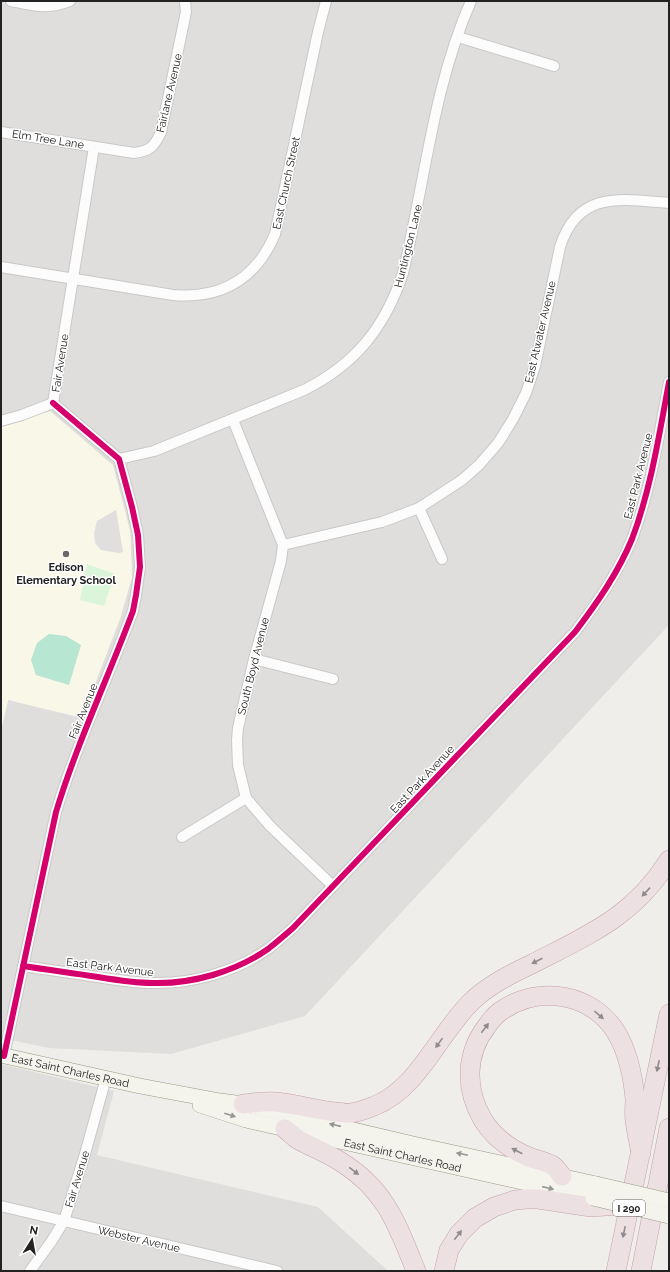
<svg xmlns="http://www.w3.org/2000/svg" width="670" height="1272" viewBox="0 0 670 1272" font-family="Raleway,sans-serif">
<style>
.residential{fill:#dfdedc}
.education{fill:#f8f7e8}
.park{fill:#daf5da}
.pitch{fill:#b7e6d2}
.parking{fill:#e0dfde}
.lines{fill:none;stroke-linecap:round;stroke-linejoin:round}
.minor-casing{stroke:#c9c8c7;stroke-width:12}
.secondary-casing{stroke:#999a82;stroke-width:16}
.motorway-casing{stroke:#c5a2ac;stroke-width:20}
.minor{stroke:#fdfcfc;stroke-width:10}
.secondary{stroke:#f4f4ed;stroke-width:15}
.motorway{stroke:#ece0e2;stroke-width:19}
.secondary-bridge-casing{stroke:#999a82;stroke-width:16;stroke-linecap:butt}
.secondary-bridge{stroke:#f4f4ed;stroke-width:15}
.cycleway-casing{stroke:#fff;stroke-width:8}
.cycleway{stroke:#d6006c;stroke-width:6}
.oneway{fill:#918a8c}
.oneway2{fill:#969692}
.poi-dot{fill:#6a6968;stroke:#fff;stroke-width:1.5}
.labels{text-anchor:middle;stroke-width:3;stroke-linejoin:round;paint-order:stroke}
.shield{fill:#fff;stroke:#646464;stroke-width:1}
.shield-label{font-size:10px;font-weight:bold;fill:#222}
.street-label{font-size:11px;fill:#222;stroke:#fff}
.poi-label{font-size:11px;font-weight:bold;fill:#222;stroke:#fff}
</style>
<rect width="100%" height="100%" fill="#f0eeeb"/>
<g class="residential">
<path d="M1,1H669V625L305,1016L171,1054L49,1048L1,1038V731L8,700L120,619L132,577L130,530L1,426Z"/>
<path d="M1,1064L114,1091L97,1155L318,1207L388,1271H1Z"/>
</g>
<path class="education" d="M50,411L113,465L130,530L132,577L120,619L82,718L8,700L1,731V426Z"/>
<path class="park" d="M87,564L115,574L104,606L80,600Z"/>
<path class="pitch" d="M49,634L66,636L81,645L69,685L36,675L31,660L37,643Z"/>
<path class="parking" d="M116,510L123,552L119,553L101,550L95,543L94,533L97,521Z"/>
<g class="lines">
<defs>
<g id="minor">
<path d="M11,1C34,6 46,10 70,1"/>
<path d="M458,37L554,66"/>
<path d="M1,132L134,153C150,151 154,147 161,132L186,12L185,1"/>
<path d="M1,267L173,295C222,299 256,279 275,234L318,32L326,1"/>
<path d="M53,403L94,147"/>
<path d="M233,420L283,545L281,561L254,659L238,728L237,740L238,765L246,798L270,826L333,886"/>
<path d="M1,421L22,415L53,403"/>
<path d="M119,459L154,451L304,390C356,364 385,327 403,273C425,182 433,87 471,1"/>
<path d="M419,508L442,559"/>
<path d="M283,545L382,522L419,508L462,480L479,465L498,443L505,432L513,419L526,393L535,366L560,247C578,190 621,199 669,203"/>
<path d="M254,659L333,679"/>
<path d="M182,837L246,798"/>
<path d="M23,966C48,970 73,973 98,977C116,980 134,983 153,983C192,984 235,972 268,949C277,942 285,935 293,928L575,632C597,603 618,573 632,539C651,489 659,435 669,382"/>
<path d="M4,1056L56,812C77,743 108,678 133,611L136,595L140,567L138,535L132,507L119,459L53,403"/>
<path d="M1,1206L277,1271"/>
<path d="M30,1271L51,1242L64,1221L85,1154L106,1078"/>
</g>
<g id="secondary">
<path id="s1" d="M1,1055L140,1086L220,1101L243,1104L413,1144L596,1184"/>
<path id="s2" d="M200,1105L246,1120L593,1198"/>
</g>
<g id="motorway">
<path d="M243,1104C254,1103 266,1101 276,1102C296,1104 316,1110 336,1112C341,1112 346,1114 351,1113C358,1112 367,1109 374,1106C417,1090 439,1034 470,1003C488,985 511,974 534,963C590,934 634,916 669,860"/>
<path d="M285,1129C289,1132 293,1136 297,1139C311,1147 327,1153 341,1162C386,1190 397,1224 416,1271"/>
<path d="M562,1176C559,1173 556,1167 552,1165C545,1161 536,1160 529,1157C510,1149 494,1138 483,1120C465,1090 465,1054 487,1026C491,1020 497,1013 504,1009C541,985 592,994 616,1032C628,1052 633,1076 635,1099C635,1106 634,1113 635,1120C636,1131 639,1142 641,1153"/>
<path d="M444,1271L449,1250L459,1234L475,1218L494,1207L515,1200L527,1199H538L591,1207L620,1205"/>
<path d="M616,1271L669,1014"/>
<path d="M641,1271L669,1128"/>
</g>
</defs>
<use href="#minor" class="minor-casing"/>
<use href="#secondary" class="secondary-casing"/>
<use href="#motorway" class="motorway-casing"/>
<use href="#minor" class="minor"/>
<use href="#secondary" class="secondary"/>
<use href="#motorway" class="motorway"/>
<defs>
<g id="secondary-bridge">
<path d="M596,1184L669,1201"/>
<path d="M593,1198L669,1216"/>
</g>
</defs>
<use href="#secondary-bridge" class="secondary-bridge-casing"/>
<use href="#secondary-bridge" class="secondary-bridge"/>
<defs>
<g id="cycleway">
<path d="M23,966C48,970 73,973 98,977C116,980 134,983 153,983C192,984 235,972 268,949C277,942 285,935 293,928L575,632C597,603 618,573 632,539C651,489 659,435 669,382"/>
<path d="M4,1056L56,812C77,743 108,678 133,611L136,595L140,567L138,535L132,507L119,459L53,403"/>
</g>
</defs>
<use href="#cycleway" class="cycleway-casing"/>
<use href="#cycleway" class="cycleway"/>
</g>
<defs><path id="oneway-solid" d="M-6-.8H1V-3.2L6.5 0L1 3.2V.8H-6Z"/></defs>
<g class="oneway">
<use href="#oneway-solid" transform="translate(646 892) rotate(133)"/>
<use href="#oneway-solid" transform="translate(537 961) rotate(153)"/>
<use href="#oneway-solid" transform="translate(599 1015) rotate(40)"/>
<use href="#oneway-solid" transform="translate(485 1028) rotate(-53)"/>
<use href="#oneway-solid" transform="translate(439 1043) rotate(126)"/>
<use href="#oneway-solid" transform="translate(658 1066) rotate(102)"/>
<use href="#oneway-solid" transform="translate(517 1151) rotate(-153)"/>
<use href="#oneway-solid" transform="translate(354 1171) rotate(37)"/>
<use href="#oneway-solid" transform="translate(624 1232) rotate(102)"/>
<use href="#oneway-solid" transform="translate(458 1235) rotate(-52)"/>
</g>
<g class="oneway2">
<use href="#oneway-solid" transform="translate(230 1115) rotate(18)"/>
<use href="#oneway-solid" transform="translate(335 1125) rotate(-167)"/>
<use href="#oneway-solid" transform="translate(462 1154) rotate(-168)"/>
<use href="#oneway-solid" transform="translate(548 1188) rotate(13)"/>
</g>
<circle class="poi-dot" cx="66" cy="554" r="4"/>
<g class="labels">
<rect class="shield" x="613" y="1200" width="32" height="16" rx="3"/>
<g class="shield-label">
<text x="629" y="1212">I 290</text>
</g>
<g class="street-label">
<text transform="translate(169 93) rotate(-77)" y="4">Fairlane Avenue</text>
<text transform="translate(48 139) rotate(9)" y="4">Elm Tree Lane</text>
<text transform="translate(286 183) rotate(-78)" y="4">East Church Street</text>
<text transform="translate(408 246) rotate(-76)" y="4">Huntington Lane</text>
<text transform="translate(540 332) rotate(-77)" y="4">East Atwater Avenue</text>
<text transform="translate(60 363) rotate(-81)" y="4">Fair Avenue</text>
<text transform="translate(638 476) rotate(-76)" y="4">East Park Avenue</text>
<text transform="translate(253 666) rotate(-76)" y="4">South Boyd Avenue</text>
<text transform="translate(83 711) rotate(-68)" y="4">Fair Avenue</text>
<text transform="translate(422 779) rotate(-47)" y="4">East Park Avenue</text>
<text transform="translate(110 967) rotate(7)" y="4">East Park Avenue</text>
<text dy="4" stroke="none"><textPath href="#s1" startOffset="71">East Saint Charles Road</textPath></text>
<text dy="4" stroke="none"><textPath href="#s2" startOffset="209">East Saint Charles Road</textPath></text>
<text transform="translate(77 1179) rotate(-73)" y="4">Fair Avenue</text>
<text transform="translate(139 1239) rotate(13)" y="4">Webster Avenue</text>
</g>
<g class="poi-label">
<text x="66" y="571">Edison<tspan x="66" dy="13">Elementary School</tspan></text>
</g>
</g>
<rect width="670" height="1272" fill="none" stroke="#222222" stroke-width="4"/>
<g transform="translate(32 1240) rotate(11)" stroke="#ffffff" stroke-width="3" paint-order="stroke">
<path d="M0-3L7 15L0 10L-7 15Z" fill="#222222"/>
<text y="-6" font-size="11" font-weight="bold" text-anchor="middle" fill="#222222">N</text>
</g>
</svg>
